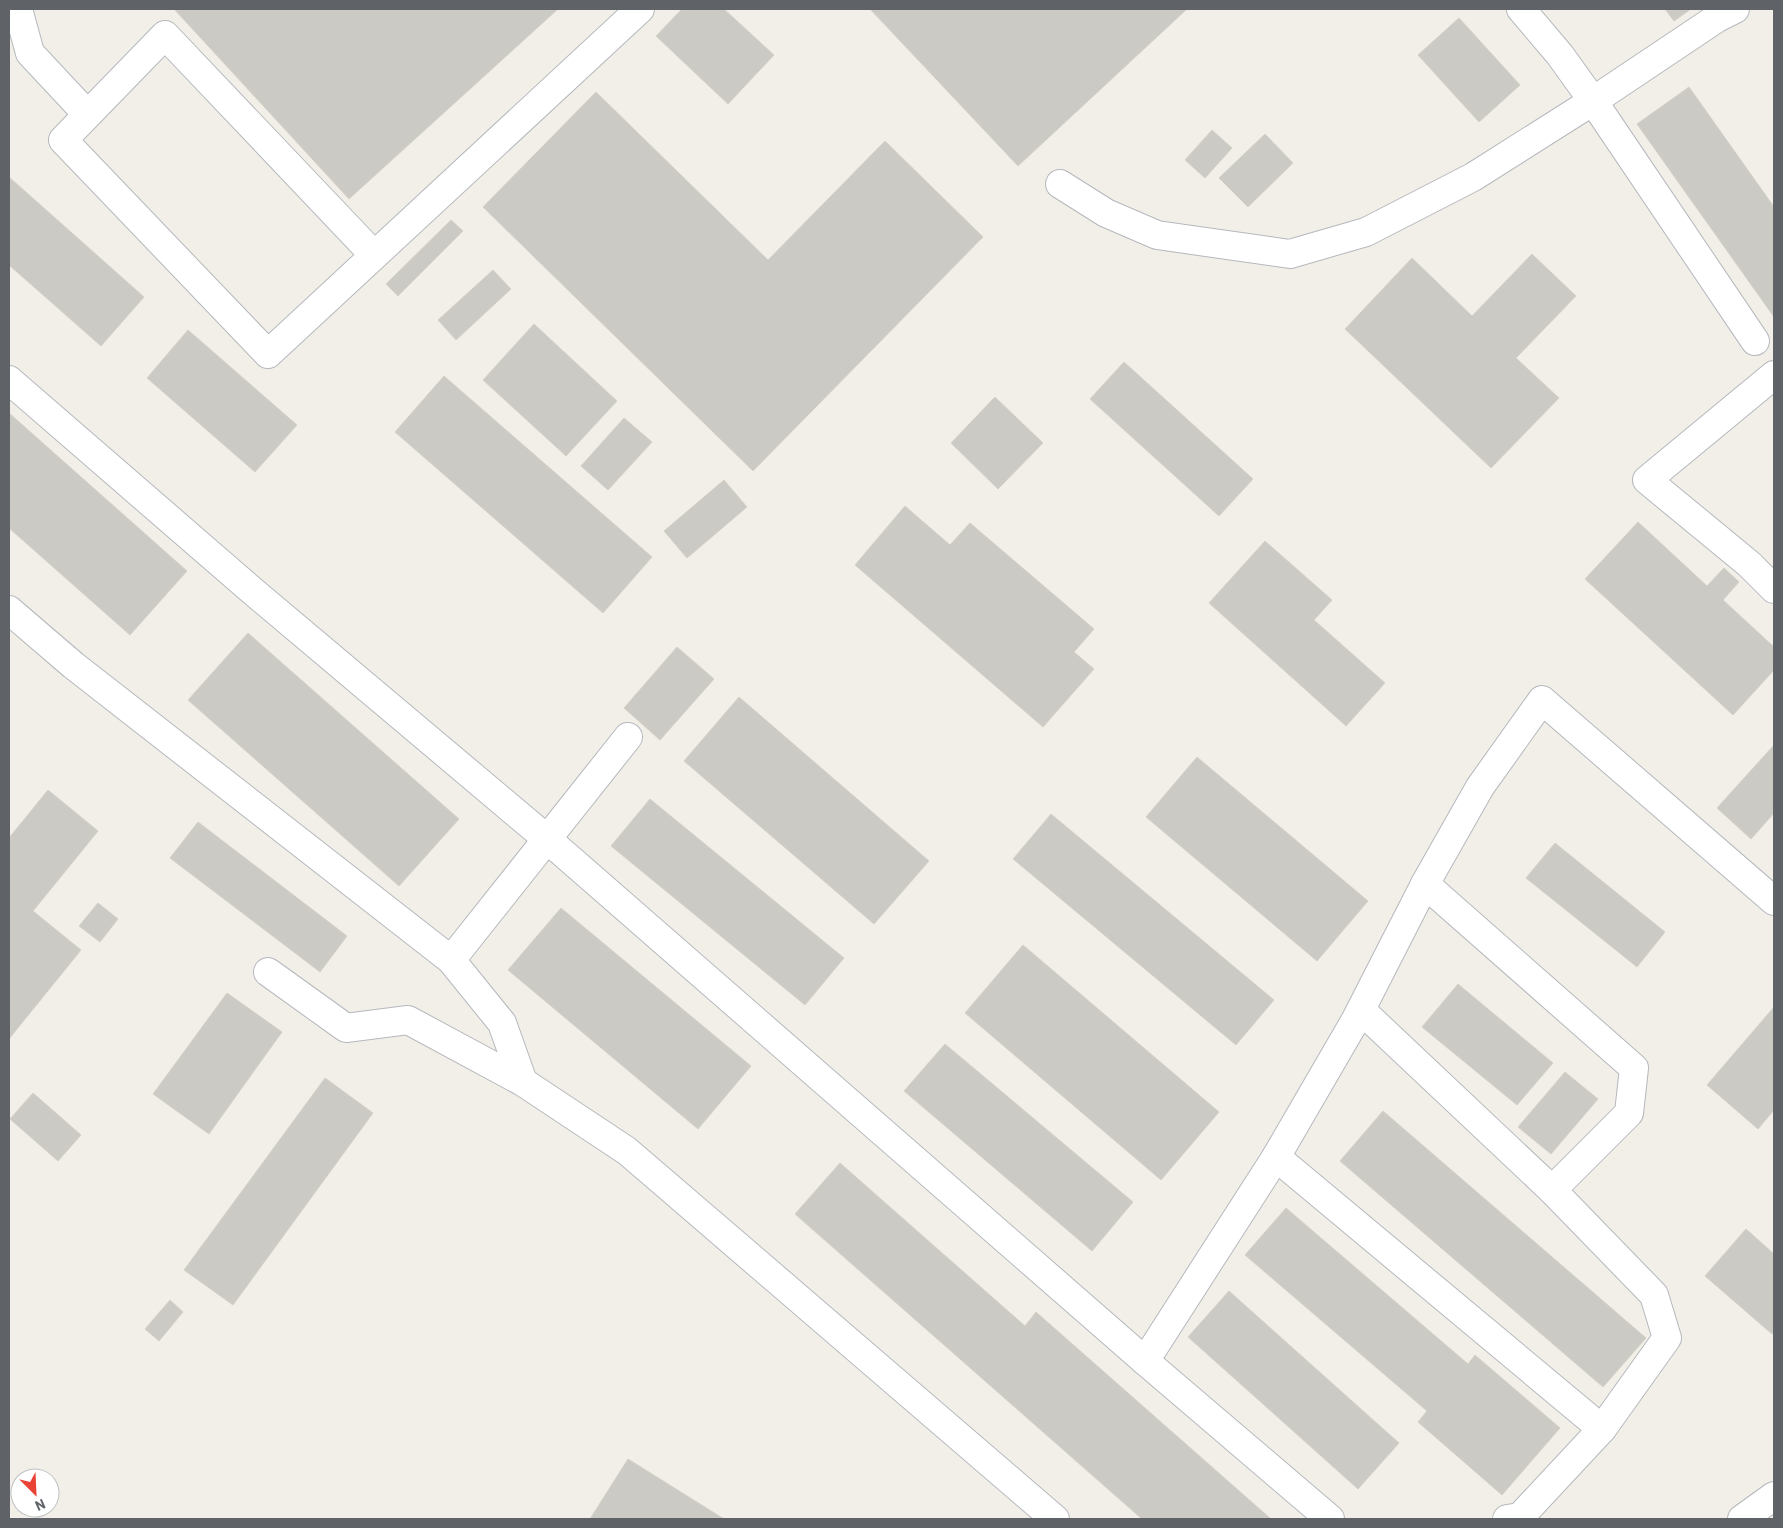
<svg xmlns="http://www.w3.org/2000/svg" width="1783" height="1528" viewBox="0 0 1783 1528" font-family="Barlow,sans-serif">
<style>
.building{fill:#cccac5;stroke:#d6d1c6}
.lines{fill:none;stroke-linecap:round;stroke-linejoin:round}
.minor-casing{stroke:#b5b8bc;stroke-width:30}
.minor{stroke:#fff;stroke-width:28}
</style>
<rect width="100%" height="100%" fill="#f1efe8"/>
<g class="building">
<path d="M174,9H558L349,199Z"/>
<path d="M682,9H724L774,55L728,104L656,36Z"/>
<path d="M870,9H1187L1018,166Z"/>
<path d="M1665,9H1691L1674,21Z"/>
<path d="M1459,18L1520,85L1479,122L1418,55Z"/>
<path d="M1689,87L1774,207V317L1637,124Z"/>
<path d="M596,92L768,260L885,141L983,237L753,471L483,207Z"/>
<path d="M1212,130L1232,148L1205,178L1185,160Z"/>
<path d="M1265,134L1293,163L1248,207L1219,178Z"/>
<path d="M9,177L144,297L101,346L9,265Z"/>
<path d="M451,220L463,231L398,296L386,284Z"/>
<path d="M1532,254L1576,296L1516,358L1559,398L1491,468L1345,329L1412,258L1472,316Z"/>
<path d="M493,270L511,289L456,340L438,320Z"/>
<path d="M534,324L617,401L566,456L483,380Z"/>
<path d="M188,330L297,425L255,472L147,378Z"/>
<path d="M1124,362L1253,479L1219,516L1090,399Z"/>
<path d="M444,376L652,557L603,613L395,432Z"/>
<path d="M995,397L1043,443L998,489L951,443Z"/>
<path d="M9,413L187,571L130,635L9,528Z"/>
<path d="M624,418L652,442L608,490L581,466Z"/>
<path d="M724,480L747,507L687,558L664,531Z"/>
<path d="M905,506L950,545L970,523L1094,629L1074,652L1094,669L1043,727L855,565Z"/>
<path d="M1638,522L1707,586L1724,568L1739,582L1723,600L1774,647V670L1733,715L1585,579Z"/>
<path d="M1265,541L1332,600L1314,620L1385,683L1346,726L1209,603Z"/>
<path d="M248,633L459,819L399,886L188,700Z"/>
<path d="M677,647L714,679L660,740L624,708Z"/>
<path d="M739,697L929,861L874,924L684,761Z"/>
<path d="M1774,745V813L1751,839L1717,808Z"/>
<path d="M1197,757L1368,901L1317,961L1146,817Z"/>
<path d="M48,790L98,831L33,911L81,950L9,1039V838Z"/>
<path d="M650,799L844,958L805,1005L611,846Z"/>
<path d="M1051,814L1274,1000L1236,1045L1013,859Z"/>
<path d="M198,822L347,936L320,972L170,858Z"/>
<path d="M1555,843L1665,932L1637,967L1526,878Z"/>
<path d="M98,903L118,919L100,942L79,926Z"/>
<path d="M561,908L751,1066L698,1129L508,970Z"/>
<path d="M1023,945L1219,1112L1161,1180L965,1013Z"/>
<path d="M1458,984L1553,1063L1517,1105L1422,1027Z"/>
<path d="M227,993L282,1032L209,1134L153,1094Z"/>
<path d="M1774,1007V1110L1758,1129L1707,1085Z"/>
<path d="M945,1044L1133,1202L1092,1251L904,1091Z"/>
<path d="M1565,1072L1598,1099L1551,1154L1518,1127Z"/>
<path d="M325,1078L373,1113L233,1305L184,1270Z"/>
<path d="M33,1093L81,1135L58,1161L10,1119Z"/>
<path d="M1383,1111L1646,1338L1603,1387L1340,1161Z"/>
<path d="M840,1163L1025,1326L1036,1312L1271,1519H1142L795,1214Z"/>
<path d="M1286,1208L1468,1364L1475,1355L1560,1428L1502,1495L1418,1422L1427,1411L1245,1255Z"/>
<path d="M1746,1229L1774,1254V1331L1772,1334L1705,1276Z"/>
<path d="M1229,1291L1399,1443L1358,1489L1188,1337Z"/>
<path d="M170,1300L183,1312L159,1341L145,1329Z"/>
<path d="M628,1459L724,1519H590Z"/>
</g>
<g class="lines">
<defs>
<g id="minor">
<path d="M18,9L30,53L87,114"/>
<path d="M1521,9L1560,55L1593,101L1755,341"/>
<path d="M1060,184L1106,213L1157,235L1290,254L1366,232L1473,177L1593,101L1717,18L1735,9"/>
<path d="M374,255L165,35L63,140L268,354L640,9"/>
<path d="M1774,375L1647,480L1749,564L1774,589"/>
<path d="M9,380L249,588L547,839L1145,1361L1330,1519"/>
<path d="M9,610L73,665L451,960"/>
<path d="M1425,884L1634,1068L1629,1113L1552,1190"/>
<path d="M268,972L346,1028L408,1020L523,1082L627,1151L1055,1519"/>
<path d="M1361,1010L1552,1190L1654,1295L1667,1338L1602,1429L1520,1517L1507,1519"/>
<path d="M523,1082L502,1023L451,960L628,737"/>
<path d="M1276,1157L1602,1429"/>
<path d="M1145,1361L1276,1157L1355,1021L1425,884L1480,787L1542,700L1774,901"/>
<path d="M1742,1519L1774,1496"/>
</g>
</defs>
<use href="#minor" class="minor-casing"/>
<use href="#minor" class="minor"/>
</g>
<rect width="1783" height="1528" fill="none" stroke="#5f6368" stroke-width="20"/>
<g transform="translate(35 1493) rotate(156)"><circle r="24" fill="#ffffff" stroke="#bfc1c3"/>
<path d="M0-4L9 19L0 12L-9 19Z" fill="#ea4335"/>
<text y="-8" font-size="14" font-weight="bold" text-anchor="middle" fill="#5f6368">N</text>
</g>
</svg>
